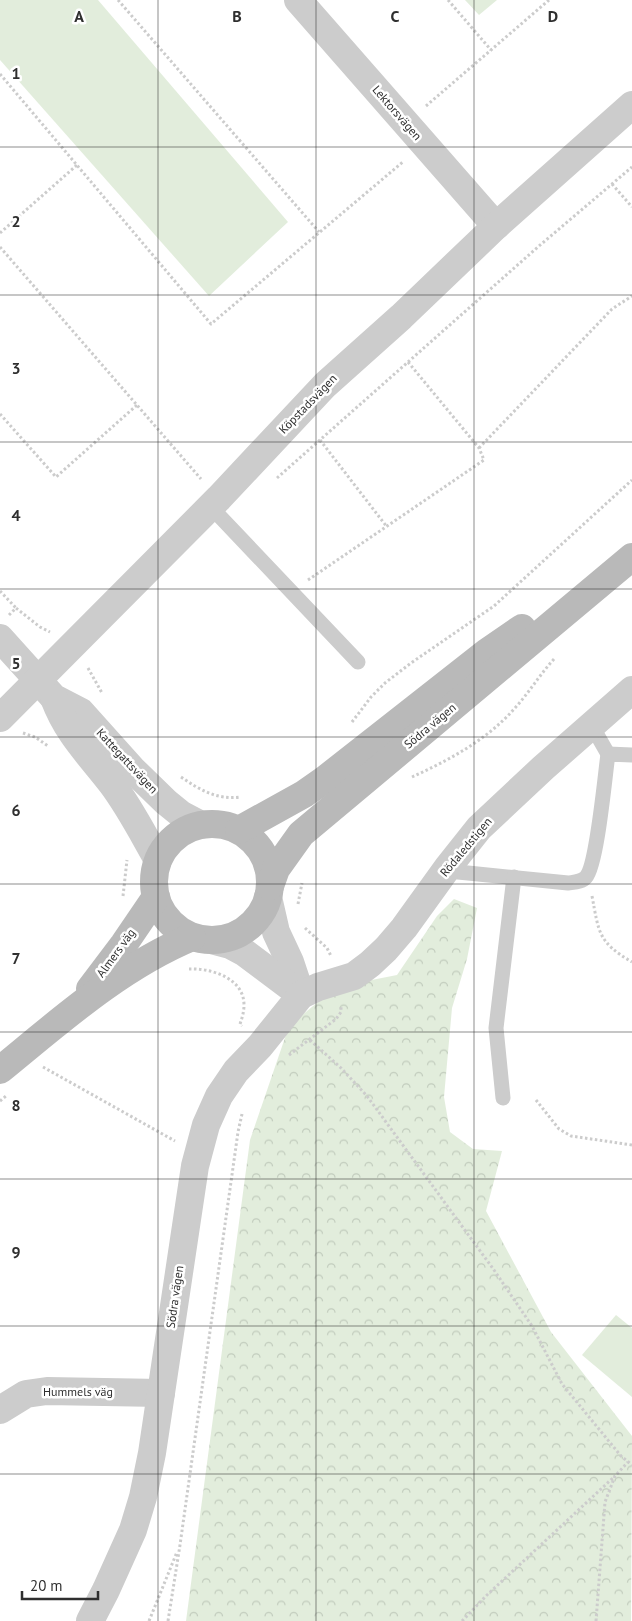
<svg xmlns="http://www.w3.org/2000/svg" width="632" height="1621" viewBox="0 0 632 1621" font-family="'PT Sans',sans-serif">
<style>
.forest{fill:url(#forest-crowns)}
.park{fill:#e2eddc}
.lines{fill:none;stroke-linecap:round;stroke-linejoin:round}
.path{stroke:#ccc;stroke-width:3;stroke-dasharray:2.5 2.5;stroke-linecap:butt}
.lane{stroke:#ccc;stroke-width:15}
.street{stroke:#ccc;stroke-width:28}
.secondary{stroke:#b9b9b9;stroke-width:28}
.grid{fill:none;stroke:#2f2f2f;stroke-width:1;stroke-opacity:0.55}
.labels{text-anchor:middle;stroke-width:5;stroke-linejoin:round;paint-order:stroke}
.street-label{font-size:12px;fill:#2f2f2f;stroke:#fff}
.grid-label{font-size:16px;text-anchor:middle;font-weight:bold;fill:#2f2f2f;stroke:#fff;stroke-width:5;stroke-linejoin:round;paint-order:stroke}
</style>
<defs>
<pattern id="forest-crowns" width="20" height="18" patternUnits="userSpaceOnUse" patternTransform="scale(1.25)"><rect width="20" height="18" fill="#e2eddc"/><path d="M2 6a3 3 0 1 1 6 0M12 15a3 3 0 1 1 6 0" fill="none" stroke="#c2ccbd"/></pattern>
</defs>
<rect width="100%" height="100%" fill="#fff"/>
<path class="forest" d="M454,899L477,908L467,959L452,1008L444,1097L450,1132L473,1149L502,1151L486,1211L551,1332L632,1436L631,1621H186L250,1140L289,1026L336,987L397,975L437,916Z"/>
<g class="park">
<path d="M0,0H98L288,222L209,296L0,60Z"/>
<path d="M465,0H497L479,15Z"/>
<path d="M616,1315L632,1328V1397L582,1355Z"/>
</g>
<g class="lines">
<g class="path">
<path d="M118,0L319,232"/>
<path d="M448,0L491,50"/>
<path d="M0,74L211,324L404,161"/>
<path d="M426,106L549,0"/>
<path d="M612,184L632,207"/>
<path d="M0,233L77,165"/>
<path d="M0,247L201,479"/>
<path d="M0,414L56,477L137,405"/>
<path d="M320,440L387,527"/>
<path d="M479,448L612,309L632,296"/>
<path d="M277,478L539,246L632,167"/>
<path d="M308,580L484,460L479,448L408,362"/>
<path d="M0,591L16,608"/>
<path d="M9,615L16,608L40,627L50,632"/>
<path d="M88,668L102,693"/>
<path d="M352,722L371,697L385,683L411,663L494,606L632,480"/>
<path d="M23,733L35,737L48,746"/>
<path d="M181,777C200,790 217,800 240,797"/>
<path d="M412,777C449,760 487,740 514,709C529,693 540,674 555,658"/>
<path d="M123,896L127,860"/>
<path d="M592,896C599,933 598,942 632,962"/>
<path d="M298,904L302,883"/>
<path d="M305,928L327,948L331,956"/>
<path d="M189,969C211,968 244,978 244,1005C244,1012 242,1018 240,1024L242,1026"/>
<path d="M310,1040L341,1068L367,1096L494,1270L532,1326L562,1384L621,1456L632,1465"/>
<path d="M289,1055L336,1019L341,1012V1007"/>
<path d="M43,1067L175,1141"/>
<path d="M536,1100L559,1129L571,1136L632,1145"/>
<path d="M0,1101L6,1096"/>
<path d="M149,1621L177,1552"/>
<path d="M168,1621L180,1545L238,1132L242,1114"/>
<path d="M462,1621L487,1595L615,1476"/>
<path d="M596,1621L605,1502L615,1476L628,1462"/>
</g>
<g class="lane">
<path d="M210,506L358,662"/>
<path d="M592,726L608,754"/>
<path d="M448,867L458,872L568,883C575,882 582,882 586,877C597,865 605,775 608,754L632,755"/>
<path d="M503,1098L496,1028L514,877"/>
</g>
<g class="street">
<path d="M298,0L496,226"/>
<path d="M0,638L54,698L81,712L133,770L166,802L182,815L201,825"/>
<path d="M54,698C68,735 89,754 112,784C130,808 143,834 158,860"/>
<path d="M0,718L219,498L325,385L401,317L496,226L632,105"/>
<path d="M268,897L276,932L290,962L301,995"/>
<path d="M211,940L230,945L245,953L301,995"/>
<path d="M0,1410L26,1394L47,1391L161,1393"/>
<path d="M90,1621L106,1590L133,1530L143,1497L152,1453L195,1166L206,1125L219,1096L236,1071L260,1046L301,995L318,987L354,976L370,964L386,949L404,928L448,867L479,828L543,768L632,690"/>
</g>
<g class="secondary">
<circle cx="212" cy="882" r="58"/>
<path d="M239,830L304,794L324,780L487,652L522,628"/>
<path d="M270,886L276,869L301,834L632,557"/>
<path d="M90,989L124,944L156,897"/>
<path d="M0,1070C60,1021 120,967 192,937"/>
</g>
</g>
<path class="grid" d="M158,0V1621M316,0V1621M474,0V1621M0,147H632M0,295H632M0,442H632M0,589H632M0,737H632M0,884H632M0,1032H632M0,1179H632M0,1326H632M0,1474H632"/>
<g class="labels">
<g class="street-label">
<text transform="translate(397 113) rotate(49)" y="4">Lektorsvägen</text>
<text transform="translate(308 404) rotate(-46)" y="4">Köpstadsvägen</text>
<text transform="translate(430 726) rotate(-40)" y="4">Södra vägen</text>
<text transform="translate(127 761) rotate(47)" y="4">Kattegattsvägen</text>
<text transform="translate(466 847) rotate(-50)" y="4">Rödaledstigen</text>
<text transform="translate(116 953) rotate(-54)" y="4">Almers väg</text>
<text transform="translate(175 1297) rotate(-82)" y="4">Södra vägen</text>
<text x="78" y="1396">Hummels väg</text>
</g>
</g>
<g class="grid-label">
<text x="79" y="22">A</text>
<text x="237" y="22">B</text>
<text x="395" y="22">C</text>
<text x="553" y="22">D</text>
<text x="16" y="79">1</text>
<text x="16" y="227">2</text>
<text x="16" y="374">3</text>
<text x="16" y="521">4</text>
<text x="16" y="669">5</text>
<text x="16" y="816">6</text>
<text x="16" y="964">7</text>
<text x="16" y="1111">8</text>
<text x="16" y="1258">9</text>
</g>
<path d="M22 1591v8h76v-8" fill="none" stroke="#2f2f2f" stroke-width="2.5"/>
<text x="30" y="1591" font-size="15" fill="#2f2f2f" stroke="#ffffff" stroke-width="4" paint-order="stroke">20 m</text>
</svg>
